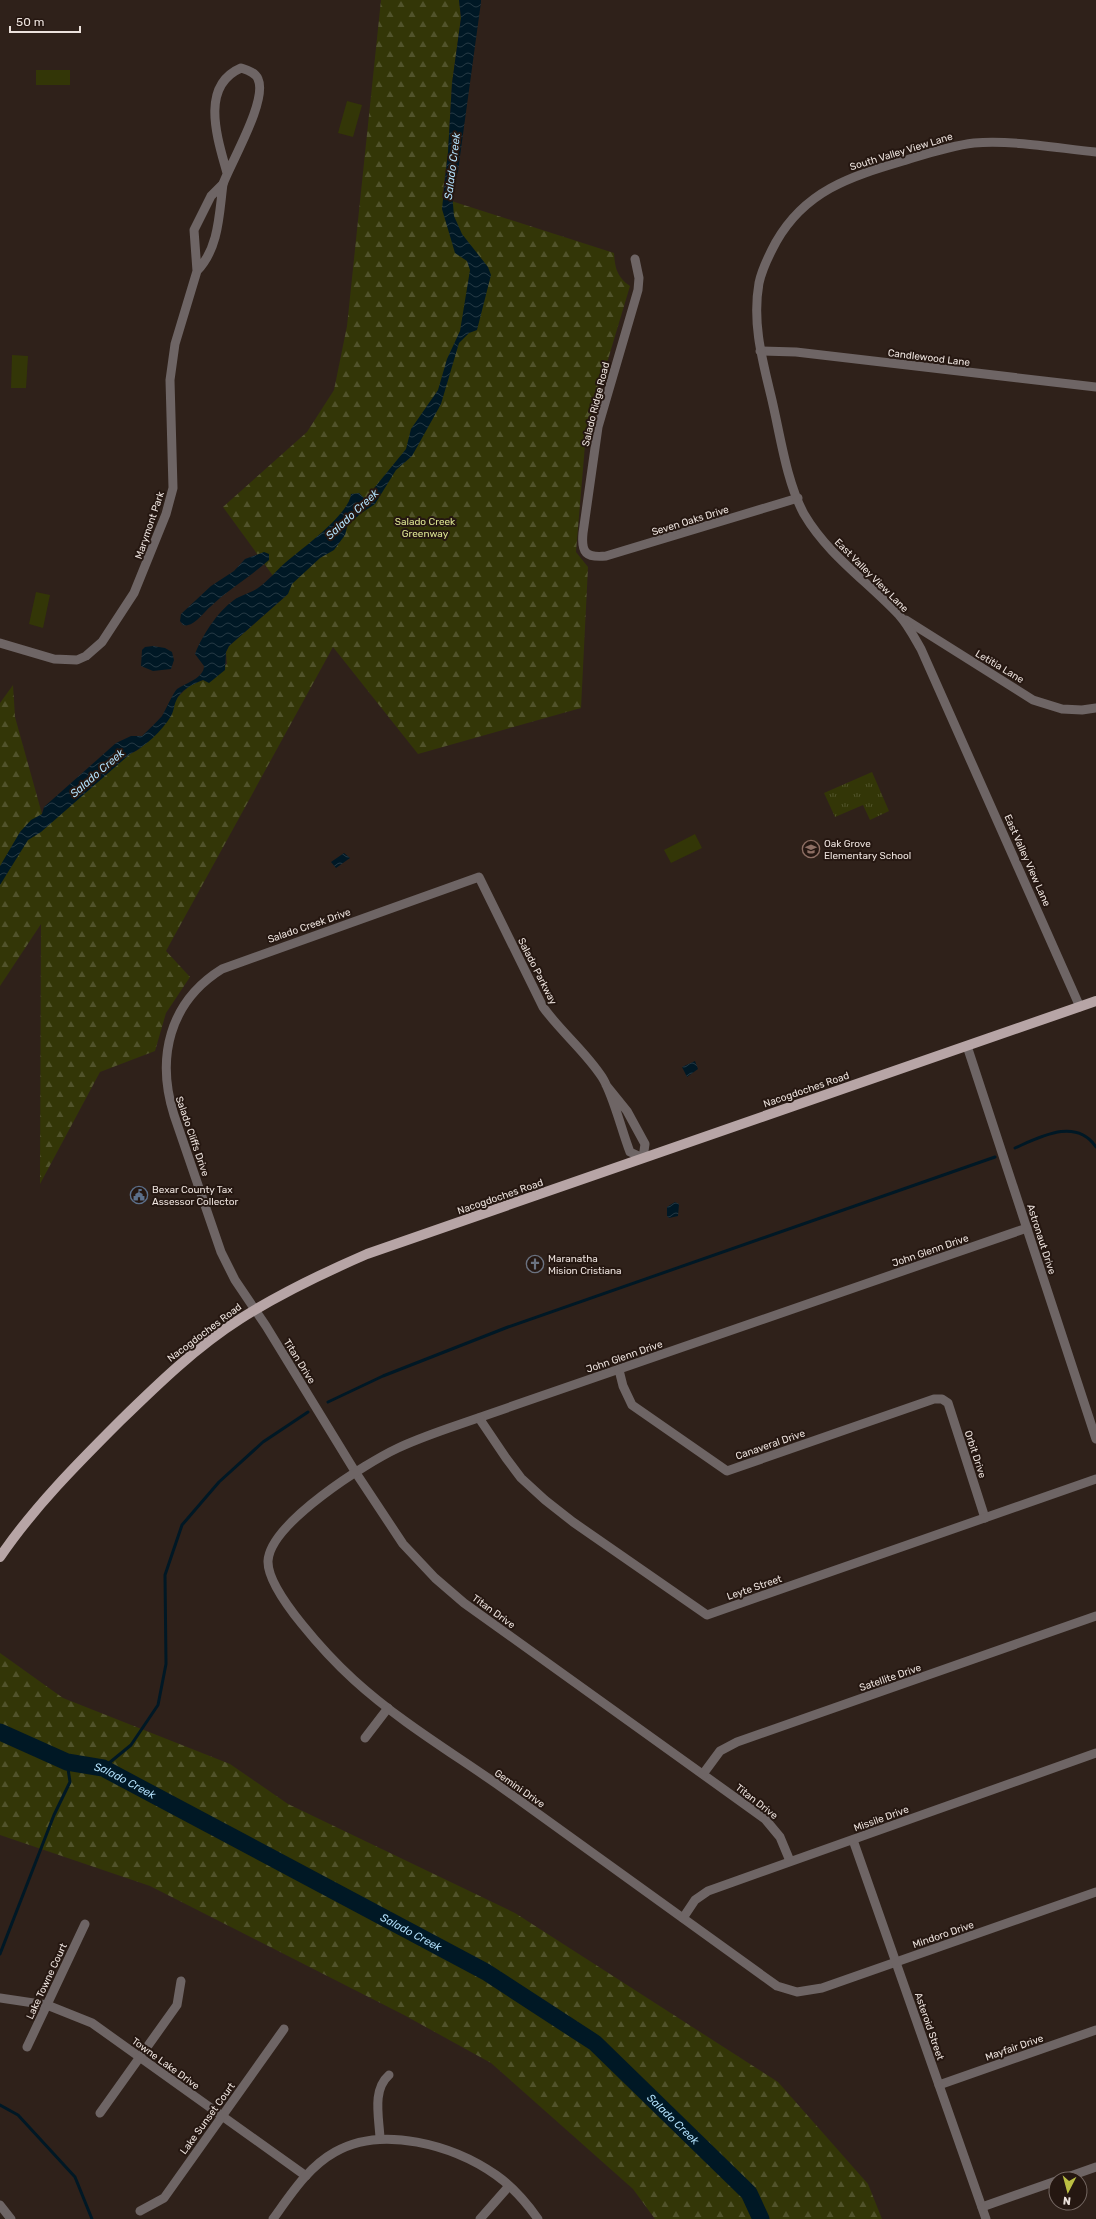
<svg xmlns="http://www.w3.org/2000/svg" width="1096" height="2219" viewBox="0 0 1096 2219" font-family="Rubik,sans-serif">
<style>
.forest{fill:url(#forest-firs)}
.park{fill:url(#park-tufts)}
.pitch{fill:#333607}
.water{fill:url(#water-waves)}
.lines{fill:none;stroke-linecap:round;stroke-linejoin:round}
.stream{stroke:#001825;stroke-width:3}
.river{stroke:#001825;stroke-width:17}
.minor{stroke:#6e6565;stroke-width:9}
.major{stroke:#b7a5a6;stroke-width:10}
.labels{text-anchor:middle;stroke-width:4;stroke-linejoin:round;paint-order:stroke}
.street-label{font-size:10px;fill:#ece2dd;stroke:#251711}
.park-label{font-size:10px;fill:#dbe392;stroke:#251711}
.poi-label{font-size:10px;fill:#ece2dd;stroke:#251711;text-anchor:start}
.water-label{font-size:11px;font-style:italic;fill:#b0dffa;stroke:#251711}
</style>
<defs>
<pattern id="forest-firs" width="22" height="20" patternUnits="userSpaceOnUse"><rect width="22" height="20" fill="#333607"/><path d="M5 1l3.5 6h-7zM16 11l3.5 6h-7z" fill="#51532b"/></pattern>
<pattern id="park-tufts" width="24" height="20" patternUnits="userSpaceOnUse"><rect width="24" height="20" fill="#333607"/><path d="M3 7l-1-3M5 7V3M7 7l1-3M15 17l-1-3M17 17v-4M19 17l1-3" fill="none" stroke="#51532b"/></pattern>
<pattern id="water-waves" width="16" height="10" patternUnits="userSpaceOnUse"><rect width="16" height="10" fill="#001825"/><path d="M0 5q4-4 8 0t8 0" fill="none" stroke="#253944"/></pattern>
</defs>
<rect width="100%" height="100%" fill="#2f211a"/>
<g class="forest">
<path d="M381,0H459L461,18L452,83L448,152L442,198L614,253C615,268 617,277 630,286L586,433L576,552L588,567L581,708L418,754L333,647L166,951L190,977L166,1013L155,1051L100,1072L40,1184L41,924L0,986V703L13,685L15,717L42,814L47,826L105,775L130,754L138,750L171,715L176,699L190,685L203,680L227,664L226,652L229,646L287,595L223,507L307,432L334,390L347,326Z"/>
<path d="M0,1653L63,1698L230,1764L288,1804L515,1913L778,2082L868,2184L882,2219H655L633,2189L491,2063L404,2015L150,1886L0,1835Z"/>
</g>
<path class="park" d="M872,772L889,811L870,820L863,805L835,817L824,793Z"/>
<g class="pitch">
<rect x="36" y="70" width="34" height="15"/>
<path d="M347,101L362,105L353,137L338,133Z"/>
<path d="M12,355L28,356L26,388H11Z"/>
<path d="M36,592L50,595L43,628L29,624Z"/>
<path d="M695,834L702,848L671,863L664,850Z"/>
</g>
<g class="water">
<path d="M459,0H481V2L458,171L452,193L454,216L462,234L488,267L491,275L477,330L469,333L459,343L441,404L412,456L396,470L375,504L360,514L357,517L349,520L345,535L334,550L320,558L292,584L288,594L229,646L226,652L225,670L209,683L203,680C193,684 180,690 176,701C174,705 174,711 171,716C162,731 145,747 130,754L41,832L28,840L0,885V866L20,832L31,820L42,814L44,807L116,743L131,736H142C149,729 156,723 162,716C166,709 173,693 177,689C186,683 204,678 204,666L195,654C202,636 217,612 234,600C241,595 251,593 258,588C268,581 276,571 285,563C301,549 349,515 351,494L359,493L364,498H366L406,449L411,429L438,390L447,359L460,331L470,270L467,261L455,253L442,209L448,152L452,83L461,18Z"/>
<path d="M264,552L269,554V560C250,577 229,589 210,607C203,613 193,628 183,625L180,621L181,614L211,586L234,571L245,559Z"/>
<path d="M153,646L165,648L172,652L174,660L171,669L153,671L141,666L142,650L145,647Z"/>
<path d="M344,853L350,858L336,868L331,862Z"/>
<path d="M695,1061L698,1069L687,1077L682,1067Z"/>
<path d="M675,1202L679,1204L678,1216L669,1218L667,1216V1207Z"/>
</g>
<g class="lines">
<g class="stream">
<path d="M1015,1148C1040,1137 1076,1117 1096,1147"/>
<path d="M328,1402L383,1376L508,1327L995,1157"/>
<path d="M103,1768L131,1745L158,1705L166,1664L165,1575L182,1525L219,1482L263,1442L308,1412"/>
<path d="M0,1954L54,1815L70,1782L67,1762"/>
<path d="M0,2105L18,2115L75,2177L92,2219"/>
</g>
<path class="river" id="s1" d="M0,1732L67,1762L103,1768L486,1972L595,2043L749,2193L761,2219"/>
<g class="minor">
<path d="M223,184C231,162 268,100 258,79C255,72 247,70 241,68C199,86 218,140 227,173"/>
<path d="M635,259L639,278L638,290L598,427L583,533C581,553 586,558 606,556L798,498"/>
<path d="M760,351L796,352L1096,387"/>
<path d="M906,620L1033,700L1062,709L1082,710L1096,708"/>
<path d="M0,643L54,659L77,660L86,656L102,642L134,593L166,514L173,488L170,380L175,344L197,271L194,230L211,196L223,184C219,215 219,248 197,271"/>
<path d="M1080,1007L921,649C914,637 908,625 899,615C867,581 828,555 804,514C786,481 780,433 771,396C762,359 752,322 759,283C762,269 769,255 776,242C805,191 849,177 903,161C926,154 949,146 974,143C1014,140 1056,148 1096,152"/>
<path d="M967,1046L1096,1439"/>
<path d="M606,1085L627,1111L645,1144L643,1158L630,1152C622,1132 613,1094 602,1077C585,1051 561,1032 543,1007L479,877L222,969C169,1002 156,1058 174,1115L221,1252L235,1280L266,1326L356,1473L403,1544L435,1578L464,1603L765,1819L780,1837L790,1861"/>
<path d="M1027,1228L449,1428C432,1434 415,1440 398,1448C366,1463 270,1523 268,1561C267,1592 331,1659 354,1680C399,1721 451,1752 501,1787C593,1853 685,1919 777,1986L797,1992L822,1988L1096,1892"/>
<path d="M619,1370L623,1386L632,1405L727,1471L934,1399H942L948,1403L985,1518"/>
<path d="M479,1418L506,1458L521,1478L545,1500L573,1522L707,1615L1096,1479"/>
<path d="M365,1738L388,1708"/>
<path d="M703,1774L720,1751L737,1742L1096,1616"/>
<path d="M853,1840L986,2219"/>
<path d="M683,1918L695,1900L708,1891L1096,1753"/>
<path d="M0,1998L47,2005L92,2023L306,2176"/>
<path d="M27,2047L85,1924"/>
<path d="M939,2085L1096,2030"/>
<path d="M100,2113L177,2005L181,1981"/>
<path d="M380,2138C379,2117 372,2090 389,2075"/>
<path d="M1062,2179L1096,2167"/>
<path d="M0,2205L11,2219"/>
<path d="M982,2207L1056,2181"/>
<path d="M140,2211L164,2198L284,2029"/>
<path d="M273,2219C291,2194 308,2167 335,2152C382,2125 453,2145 496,2175C513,2187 526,2202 538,2219"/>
<path d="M480,2219L509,2186"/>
</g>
<path class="major" d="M0,1557C34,1507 78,1463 120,1421C158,1384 196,1347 240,1319C281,1293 323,1273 367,1254L1096,1001"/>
</g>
<defs>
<symbol id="school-ring" viewBox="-11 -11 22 22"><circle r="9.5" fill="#251711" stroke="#8d6e63" stroke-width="1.5"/><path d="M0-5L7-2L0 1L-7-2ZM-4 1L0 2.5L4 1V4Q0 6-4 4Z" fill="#8d6e63"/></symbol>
<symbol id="civic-ring" viewBox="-11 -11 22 22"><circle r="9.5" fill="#251711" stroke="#5c6f8a" stroke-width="1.5"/><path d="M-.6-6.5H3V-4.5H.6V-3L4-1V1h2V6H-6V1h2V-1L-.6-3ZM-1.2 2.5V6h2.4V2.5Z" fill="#5c6f8a"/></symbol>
<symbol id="church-ring" viewBox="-11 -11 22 22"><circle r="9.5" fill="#251711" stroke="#6b7280" stroke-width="1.5"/><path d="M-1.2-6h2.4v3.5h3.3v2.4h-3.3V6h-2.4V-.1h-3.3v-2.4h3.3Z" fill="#6b7280"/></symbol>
</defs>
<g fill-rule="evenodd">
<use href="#school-ring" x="801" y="839" width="20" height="20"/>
<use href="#civic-ring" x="129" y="1185" width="20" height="20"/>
<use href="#church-ring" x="525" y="1254" width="20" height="20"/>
</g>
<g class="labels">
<g class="street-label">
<text transform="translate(901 151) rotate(-17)" y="4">South Valley View Lane</text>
<text transform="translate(929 357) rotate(7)" y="4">Candlewood Lane</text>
<text transform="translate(595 404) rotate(-76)" y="4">Salado Ridge Road</text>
<text transform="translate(690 520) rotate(-17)" y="4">Seven Oaks Drive</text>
<text transform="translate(149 525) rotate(-71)" y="4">Marymont Park</text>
<text transform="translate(872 575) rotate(45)" y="4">East Valley View Lane</text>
<text transform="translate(1000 666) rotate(31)" y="4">Letitia Lane</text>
<text transform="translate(1028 860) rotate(66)" y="4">East Valley View Lane</text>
<text transform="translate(309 925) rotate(-19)" y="4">Salado Creek Drive</text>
<text transform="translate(538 971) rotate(63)" y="4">Salado Parkway</text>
<text transform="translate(806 1089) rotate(-19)" y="4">Nacogdoches Road</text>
<text transform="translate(193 1136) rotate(71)" y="4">Salado Cliffs Drive</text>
<text transform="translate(500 1196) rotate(-19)" y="4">Nacogdoches Road</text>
<text transform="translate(1042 1239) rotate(72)" y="4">Astronaut Drive</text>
<text transform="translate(930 1250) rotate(-19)" y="4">John Glenn Drive</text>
<text transform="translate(204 1332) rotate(-37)" y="4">Nacogdoches Road</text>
<text transform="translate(624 1356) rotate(-19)" y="4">John Glenn Drive</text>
<text transform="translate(300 1361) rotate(58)" y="4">Titan Drive</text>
<text transform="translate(770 1444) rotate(-19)" y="4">Canaveral Drive</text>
<text transform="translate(976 1454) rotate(72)" y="4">Orbit Drive</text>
<text transform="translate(754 1587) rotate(-19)" y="4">Leyte Street</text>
<text transform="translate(494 1611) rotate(36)" y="4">Titan Drive</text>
<text transform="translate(890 1677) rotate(-19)" y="4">Satellite Drive</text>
<text transform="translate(520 1788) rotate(35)" y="4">Gemini Drive</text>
<text transform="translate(757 1801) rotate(38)" y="4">Titan Drive</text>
<text transform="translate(881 1818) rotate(-20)" y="4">Missile Drive</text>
<text transform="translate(943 1934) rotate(-19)" y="4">Mindoro Drive</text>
<text transform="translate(46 1981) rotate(-65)" y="4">Lake Towne Court</text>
<text transform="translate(930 2026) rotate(71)" y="4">Asteroid Street</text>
<text transform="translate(1014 2047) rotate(-19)" y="4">Mayfair Drive</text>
<text transform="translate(166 2063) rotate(36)" y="4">Towne Lake Drive</text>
<text transform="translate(207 2118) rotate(-54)" y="4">Lake Sunset Court</text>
</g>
<g class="park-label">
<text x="425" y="525">Salado Creek<tspan x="425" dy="12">Greenway</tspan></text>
</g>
<g class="poi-label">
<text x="824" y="847">Oak Grove<tspan x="824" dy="12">Elementary School</tspan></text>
<text x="152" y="1193">Bexar County Tax<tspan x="152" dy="12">Assessor Collector</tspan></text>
<text x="548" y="1262">Maranatha<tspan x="548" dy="12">Mision Cristiana</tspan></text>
</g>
<g class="water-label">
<text transform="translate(452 166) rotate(-83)" y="4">Salado Creek</text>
<text transform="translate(352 514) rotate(-43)" y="4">Salado Creek</text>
<text transform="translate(97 773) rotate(-41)" y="4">Salado Creek</text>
<text dy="4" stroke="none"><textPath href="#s1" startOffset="135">Salado Creek</textPath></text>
<text dy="4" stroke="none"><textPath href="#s1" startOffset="459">Salado Creek</textPath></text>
<text dy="4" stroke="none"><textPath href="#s1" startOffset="783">Salado Creek</textPath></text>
</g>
</g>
<g transform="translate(1068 2191) rotate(186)"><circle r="19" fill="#251711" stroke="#756863"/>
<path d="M0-3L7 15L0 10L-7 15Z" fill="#bcbf43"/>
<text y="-6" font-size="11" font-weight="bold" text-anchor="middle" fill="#ece2dd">N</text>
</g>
<path d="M10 26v6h70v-6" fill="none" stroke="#ece2dd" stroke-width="2"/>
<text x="16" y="26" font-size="12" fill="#ece2dd" stroke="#251711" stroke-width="3" paint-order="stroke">50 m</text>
</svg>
